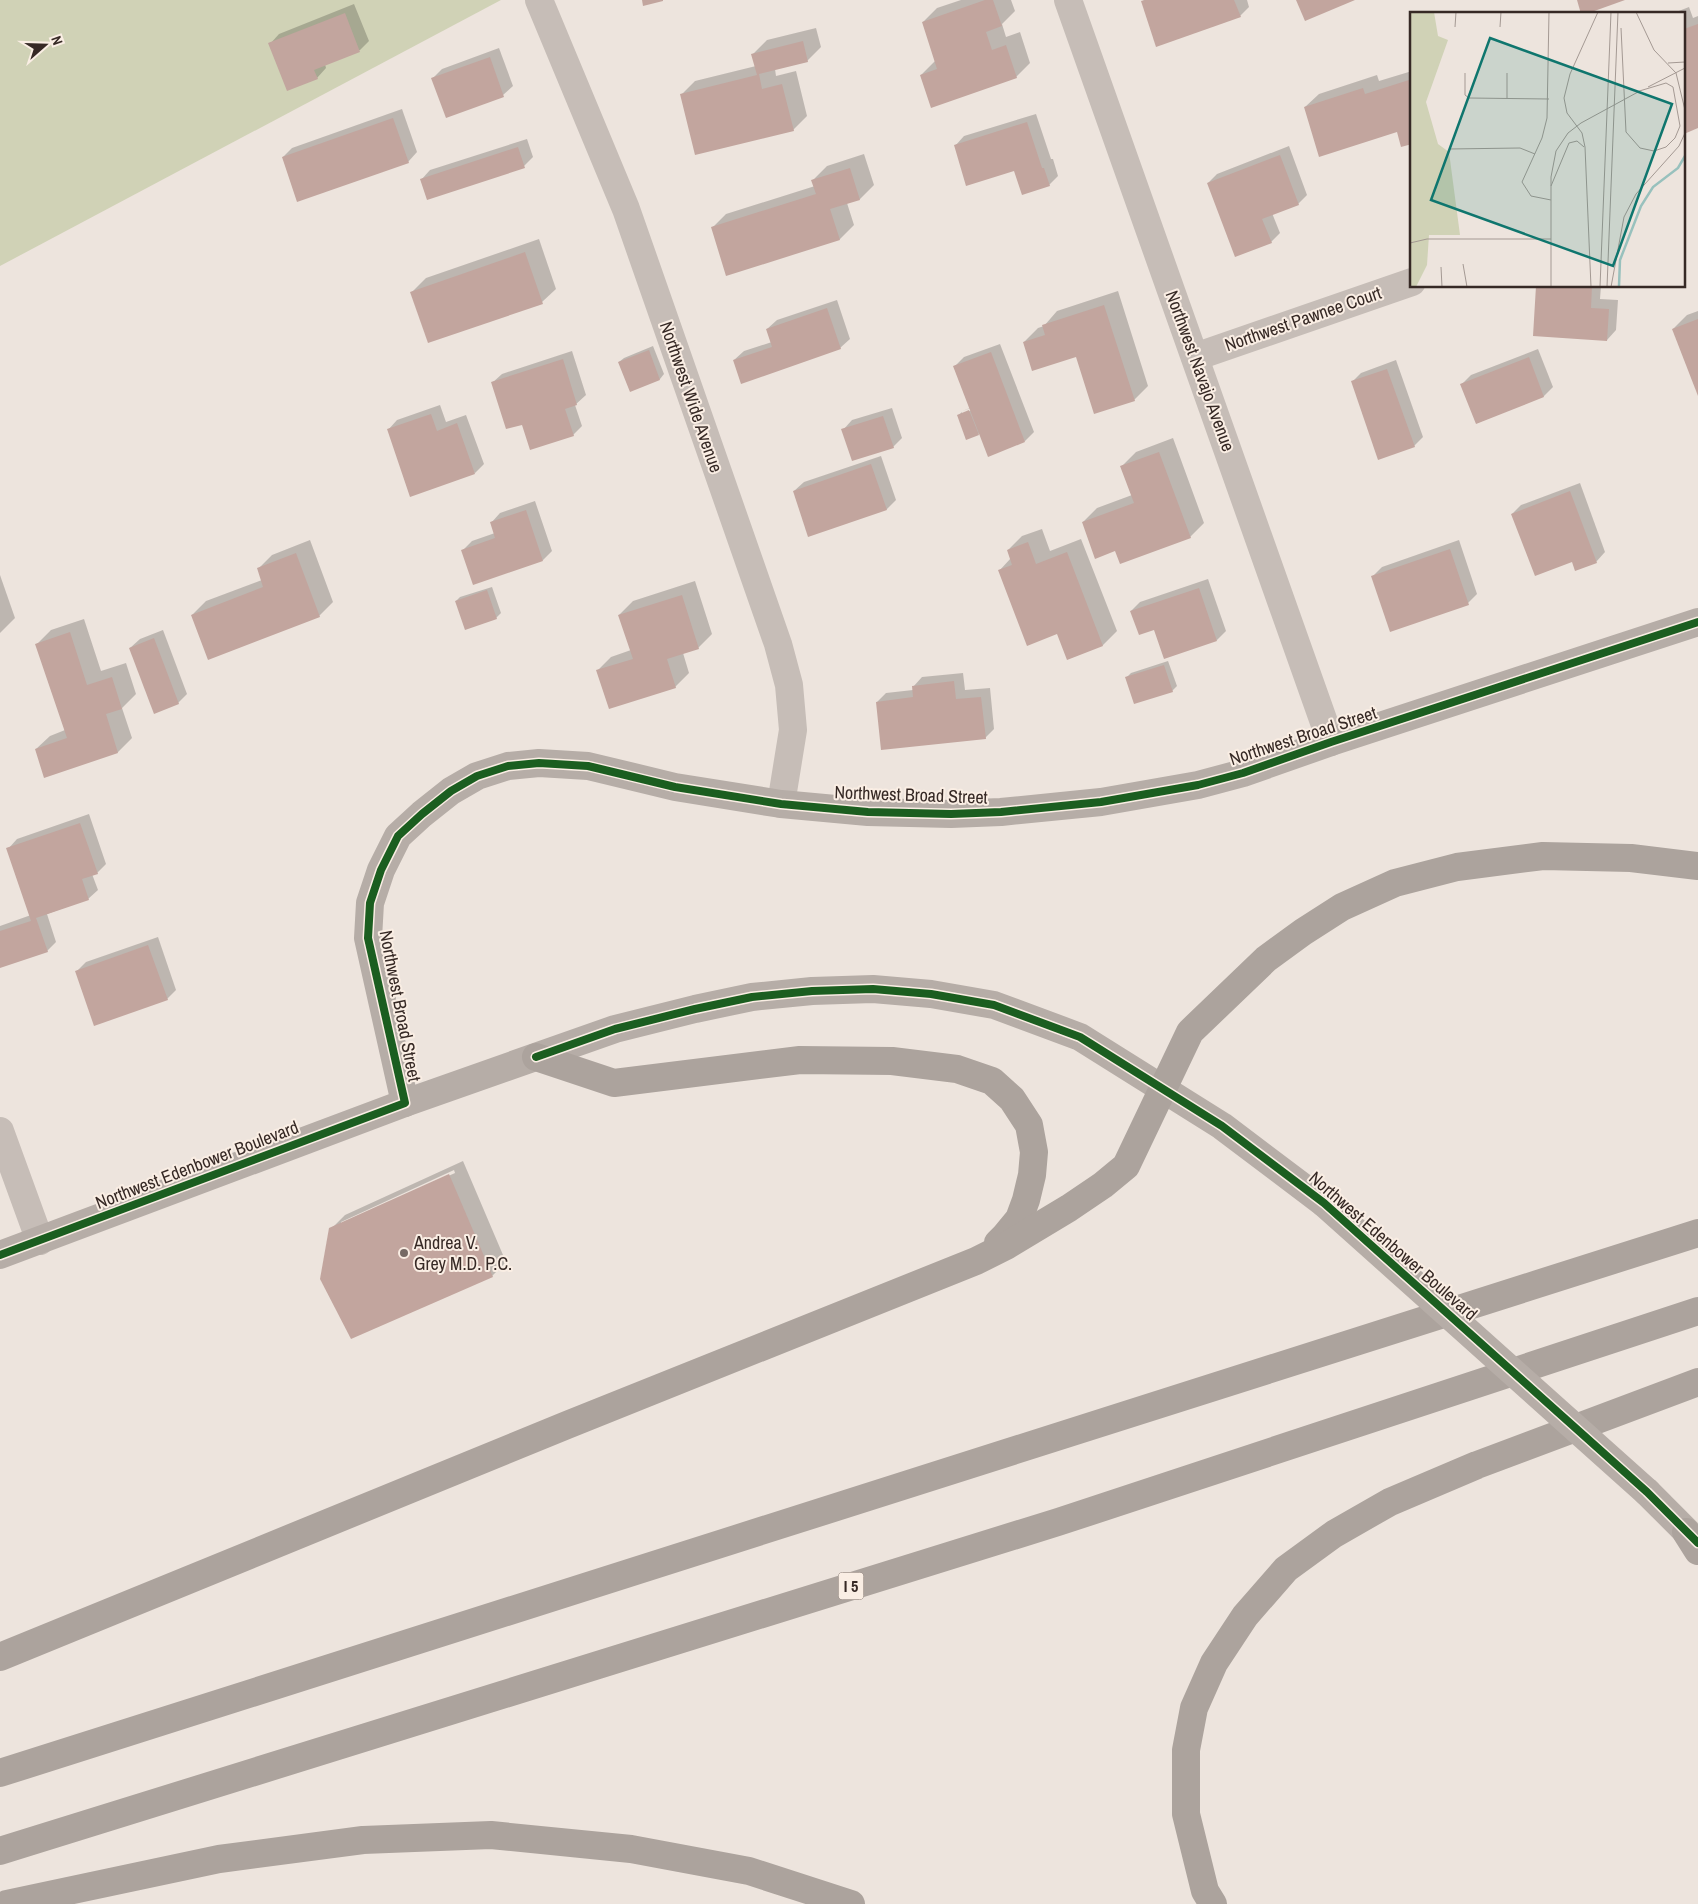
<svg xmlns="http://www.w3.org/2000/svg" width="1698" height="1904" viewBox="0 0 1698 1904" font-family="'Archivo Narrow',sans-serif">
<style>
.green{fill:#d0d2b6}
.shadow{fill:#0003;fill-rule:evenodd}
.building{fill:#c2a59e}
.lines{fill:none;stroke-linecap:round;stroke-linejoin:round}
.street{stroke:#c6bdb7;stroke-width:28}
.secondary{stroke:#b6ada7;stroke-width:28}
.highway{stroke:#aca39d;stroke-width:28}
.secondary-bridge{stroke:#b6ada7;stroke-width:28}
.cycleway-casing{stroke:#faeee4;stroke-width:11}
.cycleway{stroke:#1b5e20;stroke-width:8}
.poi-dot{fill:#766a65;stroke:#faeee4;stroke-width:2}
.labels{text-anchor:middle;stroke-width:4;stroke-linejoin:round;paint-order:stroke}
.shield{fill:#faeee4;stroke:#71645e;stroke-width:1}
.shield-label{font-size:16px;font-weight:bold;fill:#362925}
.street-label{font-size:18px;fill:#362925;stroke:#faeee4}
.poi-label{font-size:18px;fill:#362925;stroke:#faeee4;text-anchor:start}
.inset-river{fill:none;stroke:#98c1bd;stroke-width:2.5}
.inset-road{fill:none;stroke:#a49993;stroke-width:1}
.view{fill:#0f766e;fill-opacity:0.15;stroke:#0f766e;stroke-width:2.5}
.inset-edge{fill:none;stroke:#362925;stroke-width:2.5}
</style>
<rect width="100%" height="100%" fill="#ede4dd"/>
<path class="green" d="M0,0H501L0,266Z"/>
<g class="shadow">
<path d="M961,0H1011L1015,11L1002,24L1006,37L1020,32L1030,63L1016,77L921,75L936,60L923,22L937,8Z"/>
<path d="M1144,0H1247L1249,7L1240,16L1142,2Z"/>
<path d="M354,4L369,41L360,50L325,64L326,68L317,78L270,44L279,34Z"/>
<path d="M1689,7L1693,18L1698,16V127L1684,132V14H1671Z"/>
<path d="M816,28L821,47L807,61L775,69L776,76L796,71L807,116L793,130L681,95L695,81L756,66L753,54L767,40Z"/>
<path d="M499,48L513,86L503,95L433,78L442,69Z"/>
<path d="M1412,71V142L1397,130L1305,107L1319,94L1377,75L1379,81Z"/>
<path d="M402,109L417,152L408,162L283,157L292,148Z"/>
<path d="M1036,114L1051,159H1053L1058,176L1049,185L955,146L964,136Z"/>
<path d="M527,139L533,157L524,166L421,180L430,170Z"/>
<path d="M1289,146L1307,195L1298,204L1272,213L1280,233L1271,242L1208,183L1217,174Z"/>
<path d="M864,154L874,185L860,199L847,203L854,225L840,239L727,274L712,228L726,214L815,186L813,180L827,166Z"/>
<path d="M539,239L556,289L542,302L412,292L426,278Z"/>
<path d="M1538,286H1601L1600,299L1618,300L1616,330L1607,340Z"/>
<path d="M1118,291L1148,386L1134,400L1076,356L1024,342L1038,328L1044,326L1057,311Z"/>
<path d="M837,300L850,339L840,348L734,360L744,351L772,342L767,329L777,320Z"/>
<path d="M1698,311V393L1673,329L1687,315Z"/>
<path d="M1000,344L1034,432L1025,441L980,433L978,434L959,415L962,412V414L975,409L974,407L962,411L970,408L954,367L964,357Z"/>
<path d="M653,346L664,374L660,379L631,390L619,362L624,358Z"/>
<path d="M1538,349L1553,387L1544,396L1477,423L1462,384L1471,375Z"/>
<path d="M572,351L586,395L575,405L582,426L573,435L523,423L492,383L502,374Z"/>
<path d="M1396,360L1423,437L1414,446L1352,382L1361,373Z"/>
<path d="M440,405L446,422L466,415L484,464L475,473L388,430L397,420Z"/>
<path d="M892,408L902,438L893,447L843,430L852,420Z"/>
<path d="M1173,438L1204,523L1190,537L1116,550L1083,522L1097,508L1132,495L1122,466L1136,452Z"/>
<path d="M881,456L896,500L887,509L809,535L794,491L804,482Z"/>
<path d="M1580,483L1605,552L1596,562L1573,560L1512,514L1521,505Z"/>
<path d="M535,501L552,551L543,560L463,550L472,541L495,533L491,523L500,513Z"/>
<path d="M1042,529L1050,551L1081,539L1117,631L1103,645L1068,659L1058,632L999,571L1011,558L1008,550L1022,536Z"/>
<path d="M310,540L333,602L319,616L192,615L206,601L262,580L258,569L272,555Z"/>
<path d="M1459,540L1477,594L1468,603L1373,576L1382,567Z"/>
<path d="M0,575L15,618L0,633Z"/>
<path d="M1208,579L1226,631L1217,640L1155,629L1131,611L1140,602Z"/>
<path d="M695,581L712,634L698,648L683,653L689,673L675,687L597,671L611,657L631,650L619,615L633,601Z"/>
<path d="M492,587L501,613L496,618L456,601L460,597Z"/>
<path d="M84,619L101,671L126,663L136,694L122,708L132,738L118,752L45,776L36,749L50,736L65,730L37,644L51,630Z"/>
<path d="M163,630L187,694L178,703L130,648L140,639Z"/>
<path d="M1168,661L1177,686L1172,691L1126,678L1131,673Z"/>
<path d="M963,673L965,690L990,688L994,729L985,738L877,702L886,693L913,690V687L922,677Z"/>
<path d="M89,814L106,864L97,873L92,874L98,890L88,899L47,914L56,942L47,951L0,967V926L31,915L8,849L17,839Z"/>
<path d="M158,937L176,990L167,999L77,971L86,962Z"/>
<path d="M463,1161L506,1262L492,1276L331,1229L345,1215ZM454,1170L455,1173L341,1224V1222Z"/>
</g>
<g class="building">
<path d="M642,0H663V1L643,6Z"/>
<path d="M985,0H993L1002,26L986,32L992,50L1006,45L1017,78L931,108L920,75L937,69L922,22Z"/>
<path d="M1145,0H1234L1241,17L1156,47L1141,1Z"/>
<path d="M1296,0H1355L1305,21Z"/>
<path d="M1577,0H1625L1586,14H1581Z"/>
<path d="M345,13L360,52L314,70L318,79L287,91L268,43Z"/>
<path d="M1698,24V128L1684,134V29Z"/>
<path d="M803,41L808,62L759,74L762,89L782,84L794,131L695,155L680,94L757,75L751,54Z"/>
<path d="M490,57L504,97L446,118L431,78Z"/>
<path d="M1412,79V144L1401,147L1397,132L1319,157L1304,107L1363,88L1365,94Z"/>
<path d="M393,118L409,163L297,202L282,157Z"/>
<path d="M1027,122L1042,168H1044L1050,186L1022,195L1014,171L966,186L954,145Z"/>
<path d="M518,147L525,168L427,200L420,179Z"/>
<path d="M1280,155L1299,205L1262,219L1272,243L1235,257L1207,183Z"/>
<path d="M850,168L860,200L830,209L840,240L726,276L711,227L816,194L811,180Z"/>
<path d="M525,252L543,304L428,343L410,292Z"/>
<path d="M1536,286H1592L1591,308L1609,309L1607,341L1533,336Z"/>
<path d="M1104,305L1135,401L1094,414L1076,357L1032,371L1023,342L1045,335L1042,325Z"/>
<path d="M827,308L841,349L741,384L733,360L772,347L766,329Z"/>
<path d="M1698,319V396L1672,329Z"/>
<path d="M649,350L660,380L630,392L618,362Z"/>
<path d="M991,352L1025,442L988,457L953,366Z"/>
<path d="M1529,357L1544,397L1476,424L1460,384Z"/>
<path d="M563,359L577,405L565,409L574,436L530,450L522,425L506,429L491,382Z"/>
<path d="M1387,369L1415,447L1378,460L1351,381Z"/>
<path d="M969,410L979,435L966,440L957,415Z"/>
<path d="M431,414L437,431L457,423L475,474L410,497L387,429Z"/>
<path d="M883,416L894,448L852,461L841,429Z"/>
<path d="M1159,452L1191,538L1120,564L1115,551L1095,559L1082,522L1134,503L1120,466Z"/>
<path d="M871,464L887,510L808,537L793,491Z"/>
<path d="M1570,491L1597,563L1575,571L1572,562L1535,576L1511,514Z"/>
<path d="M526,510L543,561L473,585L461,550L495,538L490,522Z"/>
<path d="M1028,542L1036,564L1067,552L1103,646L1067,660L1057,634L1027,646L998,570L1012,565L1007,550Z"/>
<path d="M1450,549L1469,605L1390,632L1371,576Z"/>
<path d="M296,553L320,617L208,660L191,615L263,587L257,568Z"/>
<path d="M1199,588L1217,641L1164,659L1154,630L1139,635L1130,611Z"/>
<path d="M487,590L497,619L465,630L455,601Z"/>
<path d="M682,595L699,649L667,659L676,688L609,709L596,670L633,659L618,615Z"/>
<path d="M70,632L87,685L112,677L122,709L106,714L118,753L44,778L35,749L67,738L35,644Z"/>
<path d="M154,638L179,704L154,714L129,648Z"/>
<path d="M1164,665L1173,692L1134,704L1125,677Z"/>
<path d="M954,681L956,699L981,697L986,739L881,750L876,702L913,697L912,686Z"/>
<path d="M80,823L98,874L82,879L89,900L36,918L48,952L0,968V931L31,921L6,848Z"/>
<path d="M148,945L168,1000L94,1026L75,971Z"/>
<path d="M449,1174L493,1277L351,1339L320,1279L329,1228Z"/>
</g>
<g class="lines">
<g class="street">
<path d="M539,0L626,209L778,644L789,685L793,730L781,804"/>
<path d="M1068,0L1331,742"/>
<path d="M1195,357L1412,282"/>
<path d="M0,1131L40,1241"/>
</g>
<g class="secondary">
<path d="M405,1103L368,938L370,903L381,870L398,836L422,814L451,791L477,776L508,766L539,763L588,766L675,787L781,804L868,812L951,814L1001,812L1101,802L1198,785L1243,773L1331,742L1698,622"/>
<path d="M0,1255L405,1103L615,1029L695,1009L752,997L812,991L873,989L931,994L994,1005L1080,1037L1222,1126L1324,1203"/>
<path d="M1647,1492L1698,1543"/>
</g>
<g class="highway">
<path d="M536,1057L614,1083L800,1060L892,1061L957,1069L992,1081L1012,1099L1029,1125L1034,1152L1032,1175L1026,1200L1019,1219L1005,1236L998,1243"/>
<path d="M1686,1532L1698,1551"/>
<path d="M0,1657L567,1425L976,1261L1006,1246L1069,1208L1103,1185L1126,1166L1190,1032L1266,959L1303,932L1342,907L1395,883L1457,867L1543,856L1631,858L1698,866"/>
<path d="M0,1773L1698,1233"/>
<path d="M0,1851L1058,1522L1698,1311"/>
<path d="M7,1904L219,1859L363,1840L491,1835L631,1849L749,1871L851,1904"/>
<path d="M1213,1904L1205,1891L1186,1814V1750L1194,1708L1214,1663L1245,1616L1286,1569L1334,1534L1390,1502L1477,1465L1698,1382"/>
</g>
<path class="secondary-bridge" d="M1324,1203L1647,1492"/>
<defs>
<g id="cycleway">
<path d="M536,1057L615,1029L695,1009L752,997L812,991L873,989L931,994L994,1005L1080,1037L1222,1126L1324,1203L1647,1492L1698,1543"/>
<path d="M0,1255L405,1103L368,938L370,903L381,870L398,836L422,814L451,791L477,776L508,766L539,763L588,766L675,787L781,804L868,812L951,814L1001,812L1101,802L1198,785L1243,773L1331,742L1698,622"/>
</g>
</defs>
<use href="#cycleway" class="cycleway-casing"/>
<use href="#cycleway" class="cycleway"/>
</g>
<circle class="poi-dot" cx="404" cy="1253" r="5"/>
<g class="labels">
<rect class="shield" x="838.5" y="1572.5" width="25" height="27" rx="4"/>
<g class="shield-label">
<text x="851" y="1592">I 5</text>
</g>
<g class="street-label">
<text transform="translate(1303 319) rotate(-19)" y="6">Northwest Pawnee Court</text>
<text transform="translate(1200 371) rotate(70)" y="6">Northwest Navajo Avenue</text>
<text transform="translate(691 397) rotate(71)" y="6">Northwest Wide Avenue</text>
<text transform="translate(1303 736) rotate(-18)" y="6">Northwest Broad Street</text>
<text transform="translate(911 795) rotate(2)" y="6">Northwest Broad Street</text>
<text transform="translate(400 1006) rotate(79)" y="6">Northwest Broad Street</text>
<text transform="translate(197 1165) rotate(-21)" y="6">Northwest Edenbower Boulevard</text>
<text transform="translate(1393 1246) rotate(41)" y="6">Northwest Edenbower Boulevard</text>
</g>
<g class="poi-label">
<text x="414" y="1249">Andrea V.<tspan x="414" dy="21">Grey M.D. P.C.</tspan></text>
</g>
</g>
<g transform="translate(1410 12)">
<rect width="275" height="275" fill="#ede4dd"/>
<path d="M0,0H24L28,24L38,28L16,90L28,132L39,140L50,223H19L17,253L6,275H0Z" fill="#d0d2b6"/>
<path class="inset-river" d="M209,274L210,248L231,194L243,175L268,156L275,144"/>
<path class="inset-road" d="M139,0L137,106L132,126L112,170L121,184L141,188M226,0L244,38L266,61L275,98M45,15L46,0M90,15L91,0M211,16L216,120L230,136L244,139L256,135L265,126L270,114L263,75L256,71L226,80M258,51L275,50M55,61V83L59,86L139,87M238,75L275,56M97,87V61M39,137L110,136L125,142M141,174L159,131L167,129L174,135M0,231L17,227H141M53,252L57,275M31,255L32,275M141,275V165L146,139L158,121L171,111L228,80M181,275L175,135L172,121L157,101L154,86L160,62L188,0M190,275L201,0M197,275L208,0M201,275L214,205L226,182L269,134L275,121"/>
<path class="view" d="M80,26L262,92L203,254L21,188Z"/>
<rect width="275" height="275" class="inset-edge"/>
</g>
<g transform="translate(45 45) rotate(70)" stroke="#faeee4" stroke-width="4" paint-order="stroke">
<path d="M0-4L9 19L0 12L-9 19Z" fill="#362925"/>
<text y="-8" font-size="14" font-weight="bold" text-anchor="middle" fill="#362925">N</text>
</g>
</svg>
